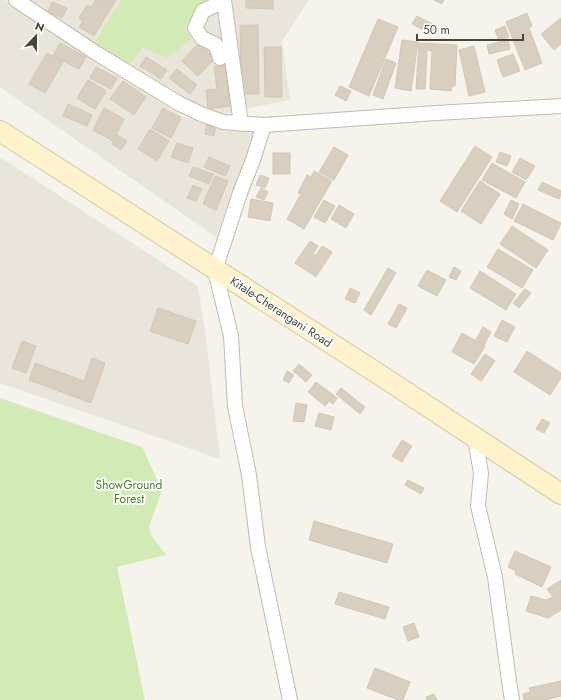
<svg xmlns="http://www.w3.org/2000/svg" width="561" height="700" viewBox="0 0 561 700" font-family="Jost,sans-serif">
<style>
.residential{fill:#eae5da}
.green{fill:#d2eab5}
.building{fill:#d8cfc1;stroke:#d3c7b4}
.lines{fill:none;stroke-linecap:round;stroke-linejoin:round}
.street-casing{stroke:#c2bbae;stroke-width:16}
.secondary-casing{stroke:#d6c79b;stroke-width:22}
.street{stroke:#fff;stroke-width:14}
.secondary{stroke:#fff3cd;stroke-width:20}
.labels{text-anchor:middle;stroke-width:4;stroke-linejoin:round;paint-order:stroke}
.street-label{font-size:12px;fill:#4b4439;stroke:#fff}
.park-label{font-size:12px;fill:#4a7f2a;stroke:#fff}
</style>
<rect width="100%" height="100%" fill="#f6f3ec"/>
<g class="residential">
<path d="M0,0H5L186,118L256,130L216,237L0,87Z"/>
<path d="M27,0H121L92,46Z"/>
<path d="M212,0H218L235,116H223L193,104L130,65L142,48L167,58L190,40L184,26Z"/>
<path d="M231,0H309L282,41L290,100L244,109Z"/>
<path d="M0,157L198,286L206,337L220,459L0,383Z"/>
</g>
<g class="green">
<path d="M121,0H212L184,26L191,40L167,58L142,48L130,65L92,46Z"/>
<path d="M0,398L142,447L162,490L149,527L151,535L166,555L117,567L145,700H0Z"/>
</g>
<g class="building">
<path d="M96,0H116L94,36L79,27L83,21L79,18L87,5L91,7Z"/>
<path d="M246,0H273V9L246,8Z"/>
<path d="M434,0H444L442,4Z"/>
<path d="M52,2L67,8L62,18L48,12Z"/>
<path d="M527,13L532,26L529,28L542,63L525,70L506,22Z"/>
<path d="M417,16L436,26L431,34L412,24Z"/>
<path d="M561,18V44L554,50L541,34Z"/>
<path d="M378,19L398,27L369,96L349,87Z"/>
<path d="M240,25H258L259,94H241Z"/>
<path d="M505,26L509,37L499,41L495,30Z"/>
<path d="M402,40L418,42L411,91L395,88Z"/>
<path d="M508,40L510,49L489,54L487,45Z"/>
<path d="M60,43L86,57L79,69L53,56Z"/>
<path d="M199,43L215,58L198,76L182,61Z"/>
<path d="M419,43L457,45L455,86H452L451,91L430,89L432,51L427,50L425,89H416Z"/>
<path d="M474,46L485,92L469,96L459,50Z"/>
<path d="M264,47H281L282,97H265Z"/>
<path d="M47,53L63,62L45,93L29,84Z"/>
<path d="M513,54L520,71L503,77L497,60Z"/>
<path d="M146,57L167,70L161,79L140,66Z"/>
<path d="M386,59L396,63L383,99L373,95Z"/>
<path d="M225,65L230,106L208,109L206,90L217,89L214,67Z"/>
<path d="M96,67L117,78L111,89L90,78Z"/>
<path d="M177,69L197,85L190,94L169,78Z"/>
<path d="M88,80L106,91L95,109L77,98Z"/>
<path d="M123,81L146,97L134,115L110,99Z"/>
<path d="M340,86L351,91L346,101L335,95Z"/>
<path d="M68,104L92,115L87,126L63,116Z"/>
<path d="M104,108L124,119L113,141L93,130Z"/>
<path d="M163,108L181,118L171,138L152,128Z"/>
<path d="M207,123L216,125L214,136L205,134Z"/>
<path d="M150,129L169,141L157,161L138,149Z"/>
<path d="M117,135L127,141L121,150L112,144Z"/>
<path d="M177,143L193,148L188,163L171,157Z"/>
<path d="M475,146L492,157L457,212L440,201Z"/>
<path d="M334,147L348,155L334,180L319,172Z"/>
<path d="M500,152L511,156L507,166L496,162Z"/>
<rect x="273" y="153" width="17" height="21"/>
<path d="M209,157L230,166L225,176L204,167Z"/>
<path d="M520,158L535,166L526,180L512,172Z"/>
<path d="M492,163L525,182L516,198L482,180Z"/>
<path d="M193,167L213,174L209,184L189,176Z"/>
<path d="M314,171L332,181L304,229L287,219L301,194L298,193L307,175L311,177Z"/>
<path d="M260,175L269,178L265,188L256,185Z"/>
<path d="M215,176L228,181L216,210L203,204Z"/>
<path d="M480,181L500,194L481,224L461,211Z"/>
<path d="M542,182L561,191V195L559,199L538,190Z"/>
<path d="M193,185L202,189L196,201L187,198Z"/>
<path d="M261,188L268,192L264,200L256,197Z"/>
<path d="M251,199L273,203L270,221L248,217Z"/>
<path d="M324,200L335,206L325,223L314,217Z"/>
<path d="M511,200L519,204L512,219L504,214Z"/>
<path d="M523,204L561,223L553,240L514,221Z"/>
<path d="M339,205L354,214L346,228L331,219Z"/>
<path d="M512,226L548,250L536,268L500,244Z"/>
<path d="M310,241L318,246L313,254L315,256L322,246L332,252L316,277L295,263Z"/>
<path d="M498,249L533,270L522,288L487,267Z"/>
<path d="M454,267L461,271L456,280L449,277Z"/>
<path d="M388,268L396,273L371,315L364,310Z"/>
<path d="M427,270L446,280L437,296L418,286Z"/>
<path d="M480,271L516,294L506,310L470,288Z"/>
<path d="M350,288L360,293L355,303L345,299Z"/>
<path d="M525,289L531,293L519,308L513,303Z"/>
<path d="M399,304L407,308L396,328L388,324Z"/>
<path d="M158,308L196,321L188,344L150,331Z"/>
<path d="M502,320L515,327L507,342L494,336Z"/>
<path d="M483,327L491,332L484,345L476,340Z"/>
<path d="M462,333L485,346L474,364L452,352Z"/>
<path d="M22,341L36,346L26,373L12,368Z"/>
<path d="M527,351L561,373V378L550,395L514,372Z"/>
<path d="M485,354L495,361L481,381L471,374Z"/>
<path d="M92,358L105,363L91,403L29,380L35,363L84,381Z"/>
<path d="M299,364L312,375L306,382L293,371Z"/>
<path d="M287,371L294,375L289,383L283,380Z"/>
<path d="M316,382L337,398L333,404L329,401L325,406L308,392Z"/>
<path d="M341,388L365,407L360,414L336,394Z"/>
<path d="M296,403L307,405L304,422L293,421Z"/>
<path d="M319,413L334,417L331,430L315,426Z"/>
<path d="M542,419L550,423L544,433L536,429Z"/>
<path d="M402,440L412,446L402,462L392,456Z"/>
<path d="M408,480L424,488L421,494L405,485Z"/>
<path d="M314,521L393,544L387,563L309,540Z"/>
<path d="M515,551L551,567L542,587L515,574L516,571L508,567Z"/>
<path d="M561,580V610L548,618L526,611L531,596L546,600L553,597L547,589Z"/>
<path d="M339,592L389,607L385,619L335,604Z"/>
<path d="M414,623L419,637L408,641L403,627Z"/>
<path d="M375,668L410,682L403,700H398L367,688Z"/>
<path d="M561,681V696L545,700H524L523,694L531,692L529,688Z"/>
<path d="M434,694L437,700H427L426,697Z"/>
</g>
<g class="lines">
<defs>
<g id="street">
<path d="M16,0L96,53L180,104L201,114L223,122L264,125L436,113L561,106"/>
<path d="M224,0L241,124"/>
<path d="M220,58L216,45L202,38L195,28L203,11L224,1"/>
<path d="M264,125L253,160L240,193L215,270L231,336L235,406L249,475L258,547L290,700"/>
<path d="M475,438L481,473L478,506L495,577L509,681L512,700"/>
</g>
<path id="secondary" d="M0,131L377,373L561,494"/>
</defs>
<use href="#street" class="street-casing"/>
<use href="#secondary" class="secondary-casing"/>
<use href="#street" class="street"/>
<use href="#secondary" class="secondary"/>
</g>
<g class="labels">
<g class="street-label">
<text transform="translate(281 312) rotate(33)" y="4">Kitale-Cherangani Road</text>
</g>
<g class="park-label">
<text x="129" y="489">ShowGround<tspan x="129" dy="14">Forest</tspan></text>
</g>
</g>
<g transform="translate(36 36) rotate(22)" stroke="#ffffff" stroke-width="3" paint-order="stroke">
<path d="M0-3L7 15L0 10L-7 15Z" fill="#4b4439"/>
<text y="-6" font-size="11" font-weight="bold" text-anchor="middle" fill="#4b4439">N</text>
</g>
<path d="M417 34v6h106v-6" fill="none" stroke="#4b4439" stroke-width="2"/>
<text x="423" y="34" font-size="12" fill="#4b4439" stroke="#ffffff" stroke-width="3" paint-order="stroke">50 m</text>
</svg>
